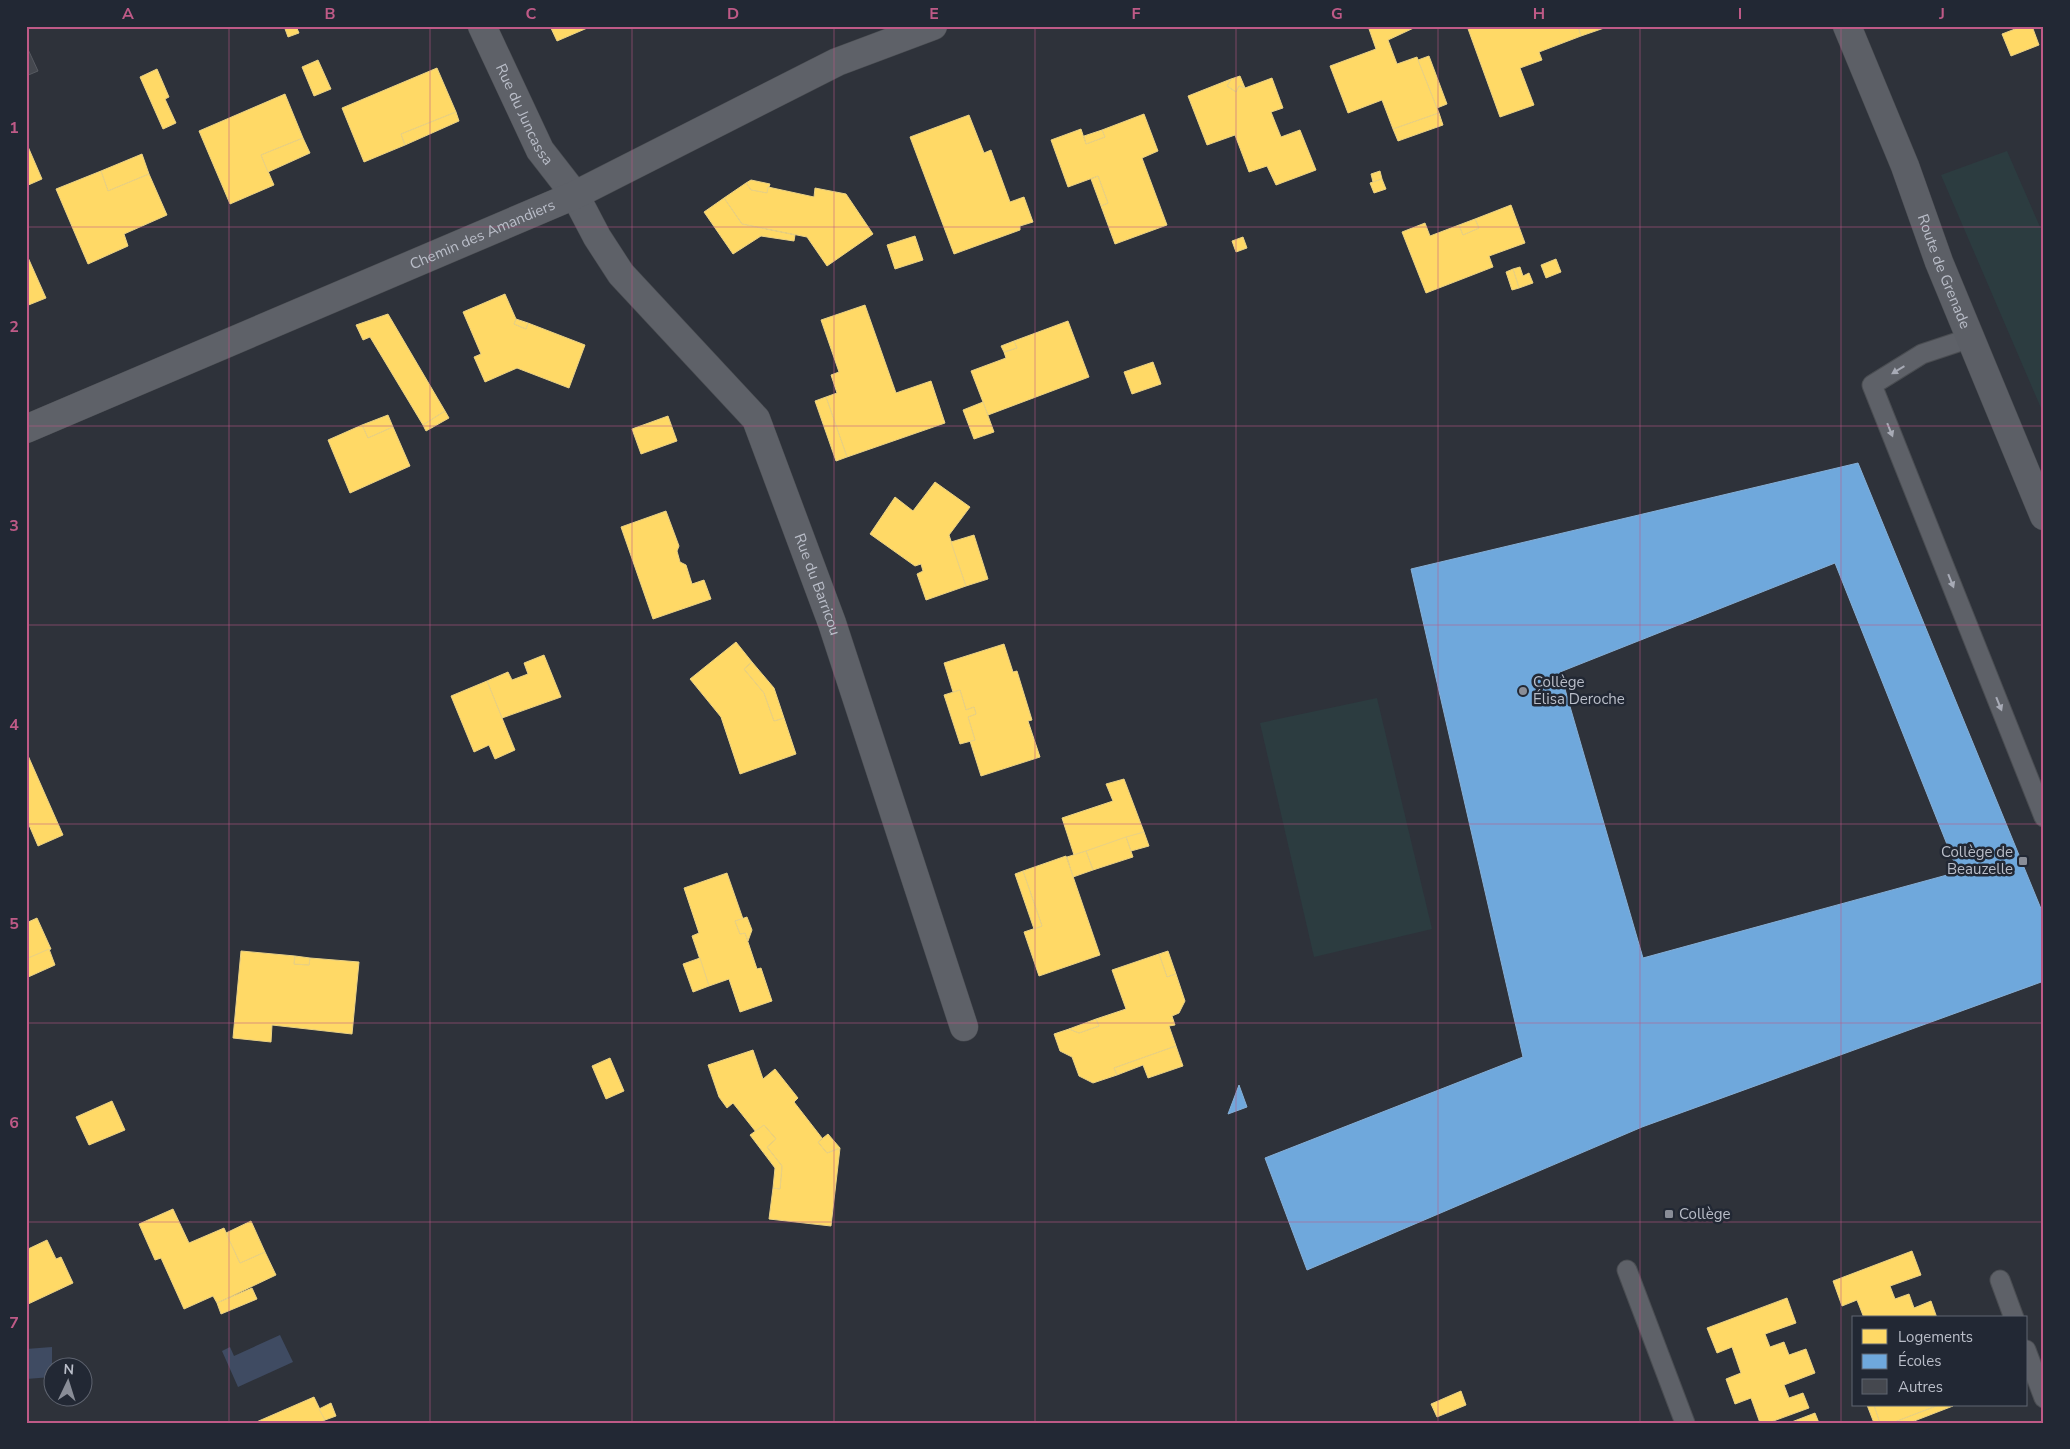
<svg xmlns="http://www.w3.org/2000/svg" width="2070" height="1449" viewBox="0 0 2070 1449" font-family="'Nunito Sans',sans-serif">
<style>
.green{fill:#2c3c40}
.water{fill:#3f4b62}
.homes{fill:#ffd966;stroke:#ead184}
.schools{fill:#6fa8dc;stroke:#86afd6;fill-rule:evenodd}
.building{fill:#45484f;stroke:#575a61}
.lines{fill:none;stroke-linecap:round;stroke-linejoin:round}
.lane-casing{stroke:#4a4d52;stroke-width:21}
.street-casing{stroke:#4a4d52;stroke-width:29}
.secondary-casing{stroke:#4a4d52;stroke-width:29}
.lane{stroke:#5e6168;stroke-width:19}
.street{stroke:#5e6168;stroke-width:28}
.secondary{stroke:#5c5f66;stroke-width:28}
.oneway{fill:#a8abb6}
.grid{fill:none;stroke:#bf5a87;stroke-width:1;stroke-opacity:0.55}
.poi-dot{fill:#898d97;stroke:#222834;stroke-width:2}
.labels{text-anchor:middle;stroke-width:5;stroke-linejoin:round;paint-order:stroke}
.street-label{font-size:15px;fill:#babec9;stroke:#222834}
.poi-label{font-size:15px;fill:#babec9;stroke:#222834;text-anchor:start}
.neatline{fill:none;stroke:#bf5a87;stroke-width:2}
.grid-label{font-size:16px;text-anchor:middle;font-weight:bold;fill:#bf5a87}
</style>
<rect width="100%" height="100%" fill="#2e323a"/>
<g class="green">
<path d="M2007,151L2044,236V415L1941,175Z"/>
<path d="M1377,698L1432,929L1314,957L1260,723Z"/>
</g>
<g class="water">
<path d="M280,1335L293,1362L238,1387L222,1351L230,1347L234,1356Z"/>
<path d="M52,1347V1377L26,1379V1349Z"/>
</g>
<g class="homes">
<path d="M284,26H296L299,33L288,37Z"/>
<path d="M550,26H592L557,41Z"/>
<path d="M1368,26H1418L1388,40L1397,64L1417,57L1439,113L1393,129L1382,100L1348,113L1330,66L1376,49Z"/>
<path d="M1467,26H1578L1581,36L1539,52L1542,60L1520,68L1534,105L1500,117Z"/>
<path d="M1578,26H1610L1581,36Z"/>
<path d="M2023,26H2032L2039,45L2011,56L2002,34Z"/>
<path d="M1429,56L1447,104L1437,108L1418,60Z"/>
<path d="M318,60L331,89L314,96L302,67Z"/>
<path d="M437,68L456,112L401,134L405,145L364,162L342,108Z"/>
<path d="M157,69L169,97L165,99L176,123L163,129L140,77Z"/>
<path d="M1240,76L1245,88L1239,86L1236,92L1227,86L1231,79Z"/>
<path d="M1272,78L1283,108L1271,112L1281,137L1300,130L1316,170L1276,185L1267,166L1249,172L1235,135L1207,145L1188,96L1231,79L1227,86L1236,92L1239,86L1245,88Z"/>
<path d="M285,94L303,138L261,155L274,185L230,204L199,131Z"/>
<path d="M456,112L459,121L405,145L401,134Z"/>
<path d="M1439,113L1443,125L1398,141L1393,129Z"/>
<path d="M1144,114L1158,151L1142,158L1167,225L1115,244L1101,206L1108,203L1098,176L1068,187L1051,140L1081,129L1086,144L1105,137L1102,130Z"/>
<path d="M969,115L984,153L991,150L1010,202L1024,197L1033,222L1020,226V230L954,254L910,137Z"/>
<path d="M1102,130L1105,137L1086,144L1084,136Z"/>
<path d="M303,138L310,153L268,172L261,155Z"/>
<path d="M26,142L42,179L26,186Z"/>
<path d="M142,154L149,174L108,191L101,171Z"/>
<path d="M101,171L108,191L149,174L167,215L124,234L128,246L88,264L56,189Z"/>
<path d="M1380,171L1382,179L1373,182L1371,174Z"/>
<path d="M1098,176L1108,203L1101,206L1091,179Z"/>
<path d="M1382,179L1386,189L1374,193L1370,183Z"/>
<path d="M751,180L770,184L767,193L751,190L746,183Z"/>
<path d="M746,183L751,190L767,193L768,187L814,197L815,188L846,194L873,234L827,266L807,237L742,224L724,198Z"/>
<path d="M724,198L742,224L795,235L794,241L761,236L733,254L704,212Z"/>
<path d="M1511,205L1525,243L1489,256L1493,267L1426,293L1402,232L1425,223L1430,236L1459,225L1463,235L1479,228L1475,219Z"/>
<path d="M1475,219L1479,228L1463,235L1459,225Z"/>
<path d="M915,236L923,260L895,269L887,245Z"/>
<path d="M1243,237L1247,248L1236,252L1232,241Z"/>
<path d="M26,253L46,298L26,306Z"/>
<path d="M1556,259L1561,272L1546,278L1541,265Z"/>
<path d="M1520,267L1523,276L1529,273L1533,283L1519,288L1513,269Z"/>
<path d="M1513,269L1519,288L1512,290L1506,272Z"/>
<path d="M505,294L516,319L514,324L526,329L528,323L585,345L569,388L517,368L485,382L474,357L481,354L463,312Z"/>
<path d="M865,305L896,393L931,381L945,423L847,457L826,397L837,393L831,375L839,372L821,320Z"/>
<path d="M388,314L445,411L423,425L370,337L363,340L356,325Z"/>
<path d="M516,319L528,323L526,329L514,324Z"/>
<path d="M1068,321L1089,377L988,415L971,371L1006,358L1004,352L1017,348L1014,341Z"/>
<path d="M1014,341L1017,348L1004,352L1001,346Z"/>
<path d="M1153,362L1161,384L1132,394L1124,372Z"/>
<path d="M826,397L847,457L836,461L815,401Z"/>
<path d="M983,402L994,432L974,439L963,410Z"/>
<path d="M445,411L449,418L426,431L423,425Z"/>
<path d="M388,415L393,427L368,438L362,425Z"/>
<path d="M668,416L677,441L641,454L632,429Z"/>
<path d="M362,425L368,438L393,427L410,466L350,493L328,440Z"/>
<path d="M935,482L970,507L949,535L966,586L926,600L917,574L923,571L921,564L915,566L870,534L895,497L913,511Z"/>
<path d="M666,511L679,546L677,551L680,562L686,565L692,584L704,580L711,599L653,619L621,527Z"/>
<path d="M974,535L988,579L966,586L951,542Z"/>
<path d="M736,642L752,662L744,669L764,693L774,721L784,718L796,754L740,774L721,717L690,679Z"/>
<path d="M1004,644L1013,672L1017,671L1032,720L1028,721L1040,757L981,776L970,741L975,740L968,717L976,714L974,707L966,710L960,690L953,692L944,663Z"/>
<path d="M544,655L561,697L502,718L487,681L508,672L512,680L528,674L524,663Z"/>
<path d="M752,662L774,688L784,718L774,721L764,693L744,669Z"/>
<path d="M487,681L515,750L495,759L489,745L474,752L451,696Z"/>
<path d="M960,690L966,710L974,707L976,714L968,717L975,740L960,744L944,695Z"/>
<path d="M26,751L63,835L38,846L26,818Z"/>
<path d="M1124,779L1144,832L1074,855L1062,818L1113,801L1106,784Z"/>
<path d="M1144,832L1149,846L1131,851L1126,837Z"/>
<path d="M1126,837L1133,857L1093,870L1086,851Z"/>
<path d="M1086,851L1093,870L1073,877L1067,857Z"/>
<path d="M1066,856L1100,955L1039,976L1024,932L1042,926L1023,871Z"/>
<path d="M1023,871L1042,926L1034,929L1015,874Z"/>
<path d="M727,873L743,919L735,921L740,934L745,933L757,969L761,968L772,1001L740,1012L729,979L709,986L692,936L699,933L684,888Z"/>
<path d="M747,917L752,930L748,941L745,933L740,934L735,921Z"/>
<path d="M37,918L51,949L26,959V923Z"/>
<path d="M49,949L55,965L26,978V959Z"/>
<path d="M241,951L295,956L294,964L309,965L310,958L359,962L352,1034L272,1025L271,1042L233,1038Z"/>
<path d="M1168,951L1176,974L1167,977L1159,954Z"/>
<path d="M1159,954L1167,977L1176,974L1185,1001L1179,1013L1172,1016L1175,1025L1169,1026L1176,1046L1114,1068L1117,1075L1093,1083L1079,1076L1072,1057L1060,1051L1054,1034L1069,1029L1079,1033L1099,1026L1096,1019L1126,1009L1112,970Z"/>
<path d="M295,956L310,958L309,965L294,964Z"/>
<path d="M700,958L709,986L693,992L683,964Z"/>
<path d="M1096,1019L1099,1026L1079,1033L1069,1029Z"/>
<path d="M1176,1046L1183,1066L1148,1078L1143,1065L1117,1075L1114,1068Z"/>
<path d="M753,1050L763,1079L775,1069L798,1098L794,1102L822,1138L818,1142L827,1153L840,1148L831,1226L769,1219L773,1188L780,1189L782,1166L767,1147L776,1139L764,1125L756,1132L733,1103L727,1108L719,1097L708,1065Z"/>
<path d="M610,1058L624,1091L606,1099L592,1066Z"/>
<path d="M112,1101L125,1130L89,1145L76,1117Z"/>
<path d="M764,1125L776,1139L767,1147L782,1166L780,1189L773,1188L775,1168L750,1135Z"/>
<path d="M828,1134L840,1148L827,1153L818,1142Z"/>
<path d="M173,1209L189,1243L224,1228L240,1263L265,1252L276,1275L217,1303L213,1296L184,1309L161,1258L155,1260L139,1224Z"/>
<path d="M251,1221L265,1252L240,1263L226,1233Z"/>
<path d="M47,1240L56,1259L61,1257L73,1283L26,1305V1250Z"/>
<path d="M1912,1251L1921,1275L1890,1286L1895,1299L1909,1294L1914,1308L1931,1301L1937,1318H1864L1857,1300L1842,1306L1833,1281Z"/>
<path d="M252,1288L257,1299L221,1314L217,1303Z"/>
<path d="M1787,1298L1796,1323L1765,1334L1770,1347L1784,1342L1789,1355L1806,1349L1815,1373L1784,1385L1789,1398L1803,1393L1809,1408L1768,1423H1760L1751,1398L1735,1404L1726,1379L1741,1373L1732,1347L1717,1353L1707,1328Z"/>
<path d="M1461,1391L1466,1405L1437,1417L1431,1404Z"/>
<path d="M314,1397L325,1420L319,1423H254Z"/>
<path d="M331,1403L336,1416L325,1420L319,1409Z"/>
<path d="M1867,1405H1874L1880,1423H1874Z"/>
<path d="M1874,1405H1939L1892,1423H1880Z"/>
<path d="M1939,1405L1953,1406L1909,1423H1892Z"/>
<path d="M1815,1413L1819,1423H1789Z"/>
</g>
<g class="schools">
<path d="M1858,463L2044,916V981L1642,1127L1307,1270L1265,1158L1523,1057L1411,569ZM1835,563L1958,872L1643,958L1560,672Z"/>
<path d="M1239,1085L1247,1107L1228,1114Z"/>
</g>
<path class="building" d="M26,45L38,71L26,76Z"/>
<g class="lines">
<defs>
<g id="lane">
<path d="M1970,338L1922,354L1872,385L2044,817"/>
<path d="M1627,1270L1685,1423"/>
<path d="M2000,1280L2014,1318"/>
<path d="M2026,1350L2044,1398"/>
</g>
<g id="street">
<path id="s1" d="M482,26L540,150L575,195L597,237L621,274L756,419L832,623L964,1027"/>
<path id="s2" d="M26,429L575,195L837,62L933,26"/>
</g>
<g id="secondary">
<path id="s3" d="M1847,26L1905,166L1939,262L2044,516"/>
</g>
</defs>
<use href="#lane" class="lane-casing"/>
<use href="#street" class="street-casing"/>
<use href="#secondary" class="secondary-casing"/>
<use href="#lane" class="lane"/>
<use href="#street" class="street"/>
<use href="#secondary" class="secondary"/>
</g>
<defs><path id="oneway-solid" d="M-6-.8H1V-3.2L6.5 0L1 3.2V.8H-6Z" transform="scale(1.25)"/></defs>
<g class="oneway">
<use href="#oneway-solid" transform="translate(1898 370) rotate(149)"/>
<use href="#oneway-solid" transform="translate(1890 430) rotate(68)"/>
<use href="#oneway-solid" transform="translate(1951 581) rotate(68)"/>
<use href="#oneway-solid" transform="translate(1999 704) rotate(68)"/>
</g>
<path class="grid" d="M229,26V1423M430,26V1423M632,26V1423M834,26V1423M1035,26V1423M1236,26V1423M1438,26V1423M1640,26V1423M1841,26V1423M26,227H2044M26,426H2044M26,625H2044M26,824H2044M26,1023H2044M26,1222H2044"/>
<g class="poi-dot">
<circle cx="1523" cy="691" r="5"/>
<rect x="2018" y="856" width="10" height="10" rx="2.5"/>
<rect x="1664" y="1209" width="10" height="10" rx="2.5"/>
</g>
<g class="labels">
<g class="street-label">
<text dy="5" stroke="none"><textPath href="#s1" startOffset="98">Rue du Juncassa</textPath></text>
<text dy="5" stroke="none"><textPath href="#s2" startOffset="496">Chemin des Amandiers</textPath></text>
<text dy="5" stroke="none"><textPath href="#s3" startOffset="264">Route de Grenade</textPath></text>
<text dy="5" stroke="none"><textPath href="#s1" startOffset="660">Rue du Barricou</textPath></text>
</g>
<g class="poi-label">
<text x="1533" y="687">Collège<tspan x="1533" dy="17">Élisa Deroche</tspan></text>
<text x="2013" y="857" text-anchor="end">Collège de<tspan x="2013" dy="17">Beauzelle</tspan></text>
<text x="1679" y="1219">Collège</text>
</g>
</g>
<rect width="2070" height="1449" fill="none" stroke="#222834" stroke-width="55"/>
<rect x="1852" y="1316" width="175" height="90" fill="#222834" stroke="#5f6470"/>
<rect x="1862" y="1329" width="25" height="15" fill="#ffd966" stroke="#5f6470"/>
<text x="1898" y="1342" font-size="15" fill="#babec9">Logements</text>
<rect x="1862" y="1354" width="25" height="15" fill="#6fa8dc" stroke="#5f6470"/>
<text x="1898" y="1366" font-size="15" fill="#babec9">Écoles</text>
<rect x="1862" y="1379" width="25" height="15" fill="#45484f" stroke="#5f6470"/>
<text x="1898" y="1392" font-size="15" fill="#babec9">Autres</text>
<g transform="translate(68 1382) rotate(4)"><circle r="24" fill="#222834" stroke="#5f6470"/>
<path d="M0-4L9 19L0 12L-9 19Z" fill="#898d97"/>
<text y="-8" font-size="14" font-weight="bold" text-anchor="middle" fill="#babec9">N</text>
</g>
<rect x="28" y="28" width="2014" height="1394" class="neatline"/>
<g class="grid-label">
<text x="128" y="19">A</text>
<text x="330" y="19">B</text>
<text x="531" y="19">C</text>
<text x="733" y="19">D</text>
<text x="934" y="19">E</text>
<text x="1136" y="19">F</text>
<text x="1337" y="19">G</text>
<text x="1539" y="19">H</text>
<text x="1740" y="19">I</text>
<text x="1942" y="19">J</text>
<text x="14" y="133">1</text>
<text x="14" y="332">2</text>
<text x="14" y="531">3</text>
<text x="14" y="730">4</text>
<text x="14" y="929">5</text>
<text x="14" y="1128">6</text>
<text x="14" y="1328">7</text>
</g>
</svg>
